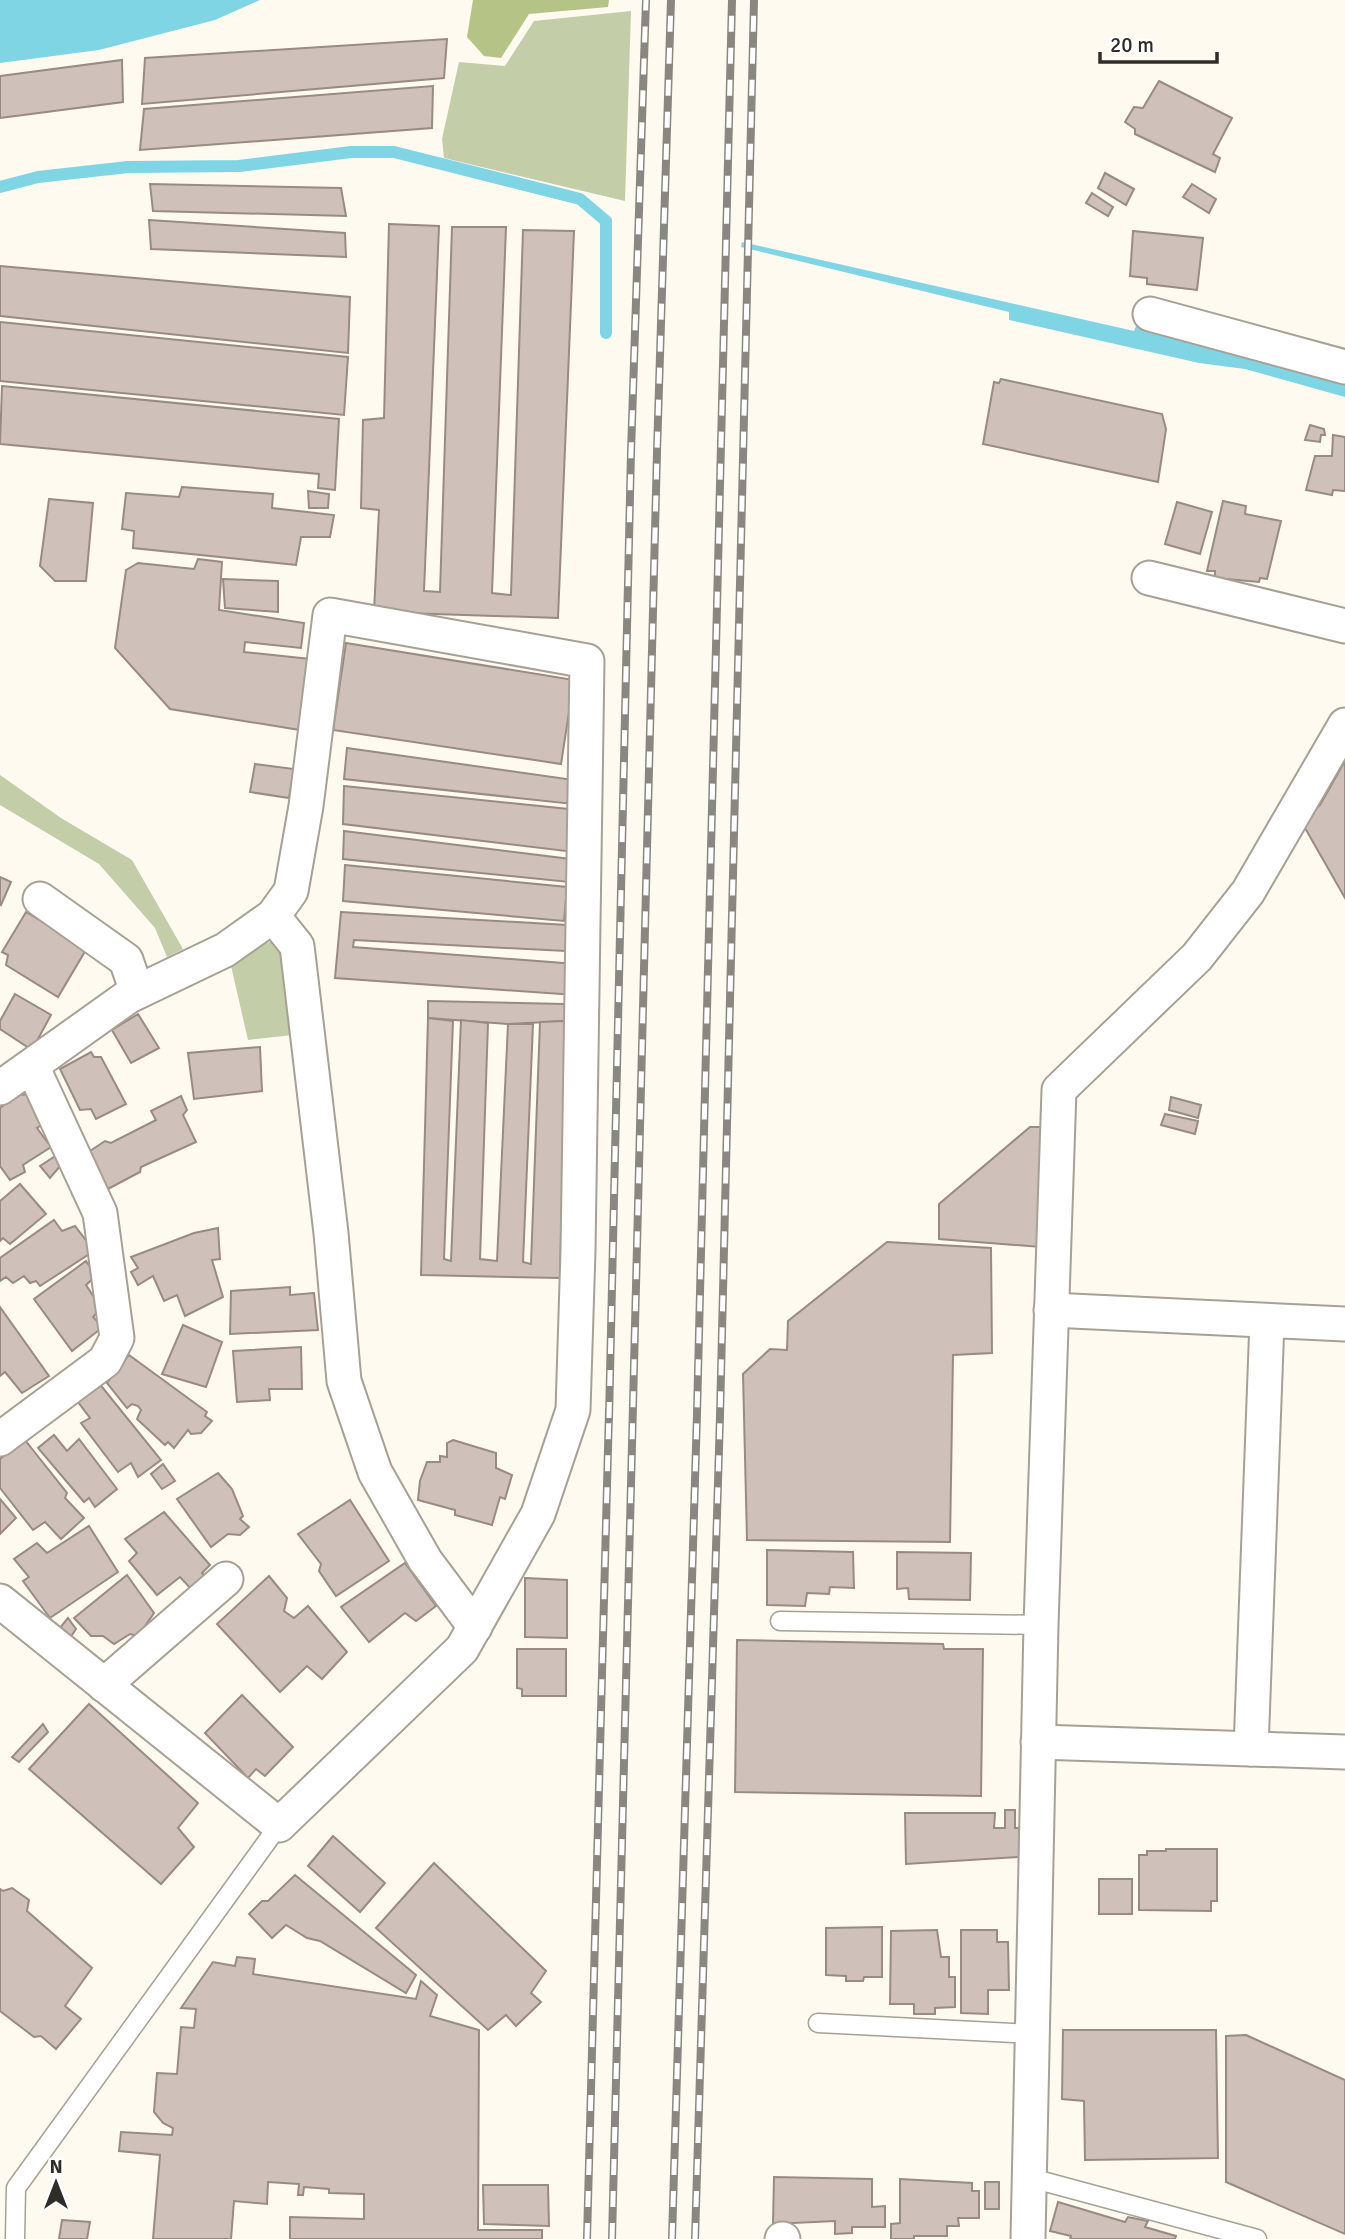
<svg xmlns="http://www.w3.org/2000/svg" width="1345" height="2239" viewBox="0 0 1345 2239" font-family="Signika,sans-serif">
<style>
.green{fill:#c3cda7}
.forest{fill:#b5c486}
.water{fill:#80d5e5}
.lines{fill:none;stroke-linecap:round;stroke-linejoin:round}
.stream{stroke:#80d5e5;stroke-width:12}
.building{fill:#d0c0ba;stroke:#998a84;stroke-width:2}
.service-casing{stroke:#a6a194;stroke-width:21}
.minor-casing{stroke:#a6a194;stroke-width:37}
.service{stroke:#fff;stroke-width:18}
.minor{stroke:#fff;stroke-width:33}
.rail-casing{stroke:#8a8780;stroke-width:8}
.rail{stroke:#fff;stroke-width:5;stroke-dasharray:16;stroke-linecap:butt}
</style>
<rect width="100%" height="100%" fill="#fefaef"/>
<g class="green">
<path d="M631,11L625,201L444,158L442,139L459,62L505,66L534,21Z"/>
<path d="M0,775L61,818L132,860L183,949L167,957L155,928L99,864L0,805Z"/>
<path d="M278,939L293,1035L248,1040L229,957Z"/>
</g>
<path class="forest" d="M473,0H609L608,7L529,14L501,58L484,56L467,37Z"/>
<g class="water">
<path d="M0,0H260L215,20L99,50L0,63Z"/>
<path d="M742,242L1134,331L1136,326L1345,385V397L1245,369L1199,363L1009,320V312L741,247Z"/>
</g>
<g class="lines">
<path class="stream" d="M0,187L38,177L128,167L239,166L351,152H394L580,199L606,221V333"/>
</g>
<g class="building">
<path d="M447,39L444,78L142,104L145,58Z"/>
<path d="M122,60L123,102L0,118V76Z"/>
<path d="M1159,81L1232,118L1213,154L1220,158L1215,172L1135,134V129L1125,122L1134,107L1143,108Z"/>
<path d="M433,86L432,128L140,150L144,109Z"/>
<path d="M1105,173L1134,189L1126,205L1098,188Z"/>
<path d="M150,184L341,188L346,216L153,211Z"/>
<path d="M1192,184L1216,199L1209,213L1183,197Z"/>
<path d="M1092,193L1113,207L1108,216L1086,203Z"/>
<path d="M149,220L345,233L346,257L151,249Z"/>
<path d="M389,224L439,226L424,591L440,592L452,227H506L492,593L511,595L523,230L574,231L558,618L374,612L379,510L361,508L363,420L384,418Z"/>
<path d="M1133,231L1203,238L1197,290L1147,284V278L1130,276Z"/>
<path d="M0,266L350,297L348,353L0,316Z"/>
<path d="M0,322L348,357L344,415L0,381Z"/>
<path d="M1001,379L1162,414L1166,429L1158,482L983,444L994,382L999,383Z"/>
<path d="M2,386L339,419L335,490L318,488L319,474L0,444Z"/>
<path d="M1310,425L1324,429L1325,435H1321L1320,442L1305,440Z"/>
<path d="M1333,435L1345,437V491L1333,490L1332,495L1306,490L1315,456H1332Z"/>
<path d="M182,487L273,494L272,508L334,515L330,537H301L296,565L133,548L134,531L122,529L126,493L179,497Z"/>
<path d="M308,491L329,494L328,508H309Z"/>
<path d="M49,499L93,503L86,581H55L40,566Z"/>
<path d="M1223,501L1246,506L1245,514L1281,521L1267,579L1260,578L1259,582L1215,578V571H1207Z"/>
<path d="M1177,502L1212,512L1200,554L1165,544Z"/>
<path d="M198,559L222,562L219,610L304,623L301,648L245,642L244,652L310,659L306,731L170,709L115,648L126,570L138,563L194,569Z"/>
<path d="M223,579L278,581V612L225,608Z"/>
<path d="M346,643L574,680L561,764L333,730Z"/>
<path d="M347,748L574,780L573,804L344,779Z"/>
<path d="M1345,761V898L1301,821L1320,805Z"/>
<path d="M255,764L294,769L289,798L250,792Z"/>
<path d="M344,786L578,810L574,852L343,824Z"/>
<path d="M344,831L570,859L569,882L343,859Z"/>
<path d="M345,865L567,887L564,921L343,901Z"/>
<path d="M0,877L11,882L1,905L0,904Z"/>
<path d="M26,912L87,948L58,997L6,965L8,955L2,952Z"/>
<path d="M341,912L567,925L565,951L354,940L353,947L576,964L575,995L335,978Z"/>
<path d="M15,994L51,1015L32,1050L0,1029V1021Z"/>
<path d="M428,1001L564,1004L566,1021L508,1024L428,1018Z"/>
<path d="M138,1014L159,1048L131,1063L112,1030Z"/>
<path d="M428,1018L453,1021L444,1259L451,1261L461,1020L488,1023L480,1259L497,1261L508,1024H533L523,1262L531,1264L540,1022L566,1021L560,1278L421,1275Z"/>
<path d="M260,1047L262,1091L194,1099L188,1053Z"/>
<path d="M91,1052L94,1057H101L126,1104L96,1119L91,1109L80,1110L60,1069Z"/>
<path d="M34,1094L47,1121L37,1128L51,1147L23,1165L25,1172L10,1180L0,1166V1108L17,1095Z"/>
<path d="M181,1096L187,1110L183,1115L196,1142L141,1167L140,1172L104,1191L87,1153L105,1141L111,1143L156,1120L151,1111Z"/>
<path d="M1171,1097L1201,1105L1198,1118L1169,1110Z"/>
<path d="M1165,1114L1198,1121L1195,1134L1161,1125Z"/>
<path d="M1030,1127H1044L1041,1247L939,1239V1204Z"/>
<path d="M57,1155L61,1165L50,1178L40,1166Z"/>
<path d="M20,1184L46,1214L10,1244L3,1238L0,1241V1201Z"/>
<path d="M54,1220L62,1231L75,1226L94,1251L40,1286L36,1281L30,1283L24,1276L13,1283L6,1277L0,1281V1258Z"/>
<path d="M218,1228L220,1259L212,1260L223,1297L185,1316L177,1295L164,1301L153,1276L138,1285L131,1272L138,1268L131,1257L194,1233Z"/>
<path d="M887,1242L991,1248L992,1353L953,1355L950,1542L747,1540L743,1374L770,1349L787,1350L788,1321Z"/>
<path d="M86,1261L96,1276L86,1285L101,1308L93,1317L103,1327L72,1351L34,1299Z"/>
<path d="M290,1287V1295L314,1293L318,1330L230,1334L231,1291Z"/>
<path d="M0,1307L49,1376L22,1393L5,1372L0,1376Z"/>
<path d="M183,1325L222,1342L206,1387L162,1374Z"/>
<path d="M301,1347L302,1389H269L270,1400L237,1402L233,1351Z"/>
<path d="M129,1355L207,1412L205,1416L212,1421L201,1433L191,1434L188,1430L174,1448L168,1442L165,1445L137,1419L141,1410L138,1406L132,1404L127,1408L107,1383Z"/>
<path d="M98,1382L161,1460L138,1477L131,1463L118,1472L81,1423L90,1418L78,1402Z"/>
<path d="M54,1435L67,1451L79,1439L117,1489L95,1507L89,1498L84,1502L38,1448Z"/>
<path d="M25,1440L67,1493L65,1498L84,1518L61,1539L45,1522L33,1530L0,1488V1459Z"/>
<path d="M453,1440L496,1453V1468L512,1475L505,1499L500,1497L492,1525L455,1515V1510L418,1500L420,1481L427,1462H440V1456L447,1457V1443Z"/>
<path d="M163,1464L175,1481L162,1489L151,1474Z"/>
<path d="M218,1473L232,1489L243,1516L240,1519L249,1527L240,1535L228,1534L211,1547L177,1499Z"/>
<path d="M0,1499L16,1518L0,1534Z"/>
<path d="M350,1500L389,1561L336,1596L319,1571L321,1564L298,1534Z"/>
<path d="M164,1512L210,1565L202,1573L206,1577L191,1589L180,1577L157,1595L129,1561L137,1553L125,1539Z"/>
<path d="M89,1526L118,1572L50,1618L23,1581L29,1577L14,1559L37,1543L47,1553Z"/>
<path d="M767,1550L853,1552L854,1588L830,1587L829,1594L807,1593L805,1606L767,1605Z"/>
<path d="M897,1552L971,1553L970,1600L909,1599L908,1588L897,1589Z"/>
<path d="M405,1563L436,1606L416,1621L405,1613L369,1642L341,1607Z"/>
<path d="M127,1575L154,1613L138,1636L130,1634L114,1644L103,1636H91L74,1618Z"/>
<path d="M269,1576L287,1598L284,1611L294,1618L308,1606L347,1652L322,1679L307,1666L280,1692L217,1624Z"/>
<path d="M525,1578L567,1580V1638L525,1637Z"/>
<path d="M68,1618L76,1629L70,1638L59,1629Z"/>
<path d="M737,1640L943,1644L944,1649H983L981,1796L735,1792Z"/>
<path d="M517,1649H566V1696H522V1689L517,1688Z"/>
<path d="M242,1695L293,1747L265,1776L256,1769L248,1778L205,1733Z"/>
<path d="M89,1704L198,1803L178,1828L194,1847L161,1884L29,1769Z"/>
<path d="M43,1724L48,1732L19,1762L12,1757Z"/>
<path d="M1005,1810H1015V1828H1019V1857L906,1864L905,1813H995L994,1828H1005Z"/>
<path d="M333,1836L385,1883L360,1912L308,1866Z"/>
<path d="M1166,1849H1217V1901H1211V1911L1139,1910V1855H1147V1851H1166Z"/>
<path d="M434,1863L546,1971L531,1993L541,2002L516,2026L506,2015L488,2030L376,1928Z"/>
<path d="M295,1875L416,1975L406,1993L320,1941L307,1938L286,1925L272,1938L249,1914L262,1901H268Z"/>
<rect x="1099" y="1879" width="33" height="35"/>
<path d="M12,1888L29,1900L27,1911L92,1968L65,2006L81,2019L56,2049L41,2036L34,2037L0,2011V1889L3,1891Z"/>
<path d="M882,1927V1977H864L863,1981H846V1976L826,1975V1928Z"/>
<path d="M937,1930L941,1957H949V1977H955V2007L935,2008V2014H914V2004H890L891,1931Z"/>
<path d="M961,1930H997V1942H1008L1009,1990H988V2014L961,2013Z"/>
<path d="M237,1957L255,1959L253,1974L416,1999L421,1981L437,1995L430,2016L479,2030L478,2230H542V2239H290V2217L364,2219V2194L329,2193V2189L304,2187L303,2195H298L299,2184L268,2182L267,2204L234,2201L231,2239H153L160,2155L119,2151L121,2132L172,2135L173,2128L163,2123L154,2112L157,2073L177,2074L181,2027L194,2028L196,2009L181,2008L213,1962L235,1966Z"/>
<path d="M1063,2030H1216L1218,2158L1085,2160L1084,2101L1062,2099Z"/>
<path d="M1246,2035L1345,2080V2234L1226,2182V2036Z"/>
<path d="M774,2177L872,2179V2207L885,2206V2227H852V2233L835,2234V2221L773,2224Z"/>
<path d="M900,2179L972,2183V2191H979V2218H958L959,2226H947V2236H914V2239H891V2224L900,2223Z"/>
<rect x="985" y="2182" width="14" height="27"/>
<path d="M483,2185H548L549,2226L484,2224Z"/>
<path d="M1058,2202L1125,2222L1128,2217L1148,2221L1145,2227L1176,2236L1175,2239H1070L1071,2236L1050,2231Z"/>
<path d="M62,2220L90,2222L87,2239H59Z"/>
</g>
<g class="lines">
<defs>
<g id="service">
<path d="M780,1621L1041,1625"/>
<path d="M818,2023L1032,2034"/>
<path d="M1031,2178L1257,2239"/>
<path d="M15,2239L16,2188L279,1825"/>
</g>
<g id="minor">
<path d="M1150,314L1345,367"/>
<path d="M1149,578L1345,626"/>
<path d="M40,899L126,960L137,992"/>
<path d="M273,916L297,946L331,1233L344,1381L375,1472L425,1560L475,1627"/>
<path d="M0,1088L129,996L225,950L273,916L291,891L306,806L330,615L587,661L578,1251L573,1410L538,1514L462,1649L279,1825L0,1601"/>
<path d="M1051,1310L1345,1324"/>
<path d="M0,1439L105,1361L117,1338L100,1213L32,1066"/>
<path d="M104,1685L226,1579"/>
<path d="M1038,1742L1345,1752"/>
<path d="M1251,1749L1267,1321"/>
<path d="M782,2239H783"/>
<path d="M1028,2239L1041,1625L1059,1090L1197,957L1248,892L1345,725"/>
</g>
</defs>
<use href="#service" class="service-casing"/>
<use href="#minor" class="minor-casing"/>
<use href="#service" class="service"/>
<use href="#minor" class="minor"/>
<defs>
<g id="rail">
<path d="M609,1418L631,452L646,0"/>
<path d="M587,2239L609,1411"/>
<path d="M612,2239L657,452L671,0"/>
<path d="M672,2239L697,1414L732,0"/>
<path d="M695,2239L720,1416L754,0"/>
</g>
</defs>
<use href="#rail" class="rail-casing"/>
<use href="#rail" class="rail"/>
</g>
<g transform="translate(56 2183)" stroke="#ffffff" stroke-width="5" paint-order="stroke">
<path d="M0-5L12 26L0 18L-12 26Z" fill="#2f2d28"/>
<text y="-10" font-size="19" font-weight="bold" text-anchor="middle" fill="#2f2d28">N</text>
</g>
<path d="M1100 52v10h117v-10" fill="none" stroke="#2f2d28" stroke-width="3.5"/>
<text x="1110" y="52" font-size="21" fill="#2f2d28" stroke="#ffffff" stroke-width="5" paint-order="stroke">20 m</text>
</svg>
